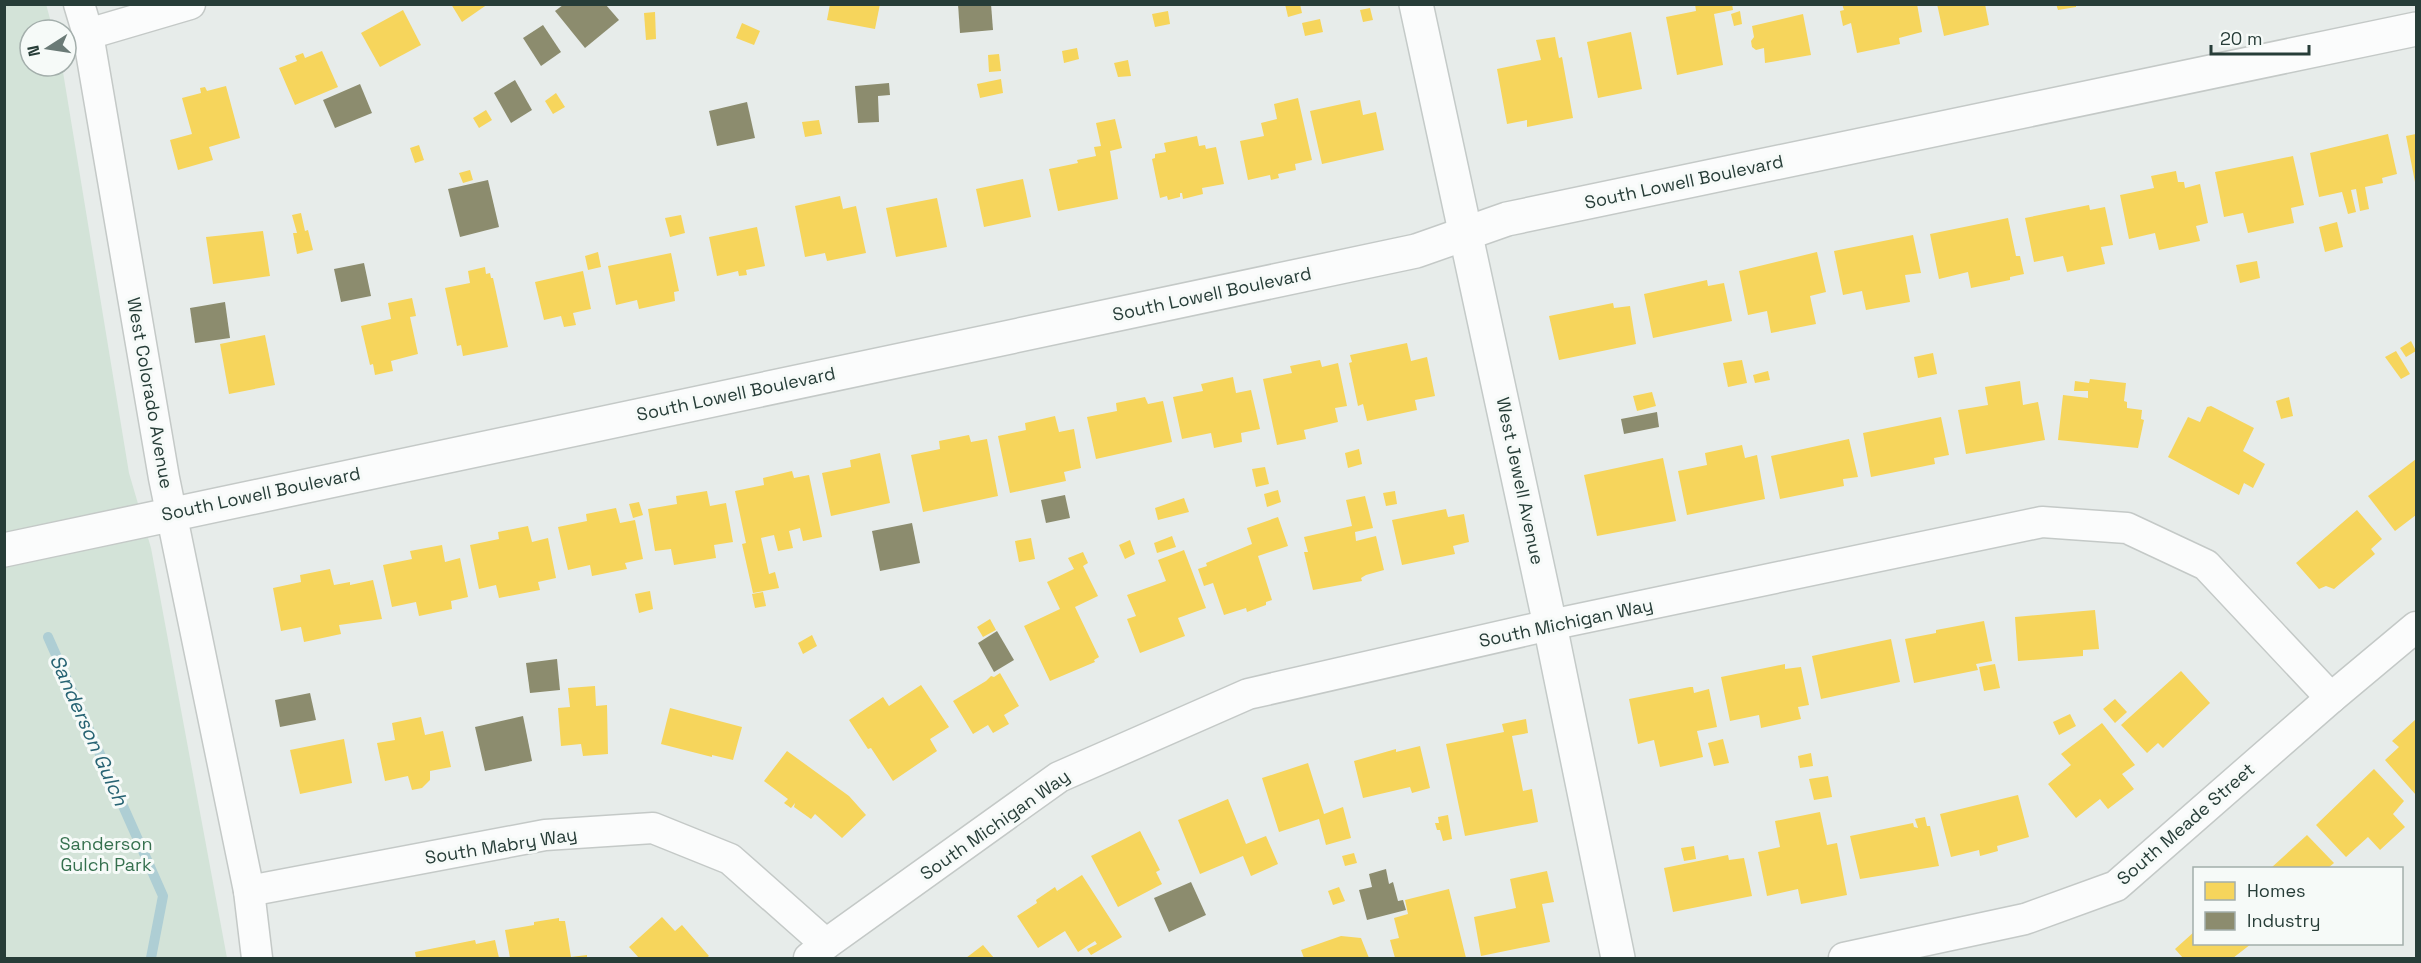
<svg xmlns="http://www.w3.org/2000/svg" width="2421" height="963" viewBox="0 0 2421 963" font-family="'Space Grotesk',sans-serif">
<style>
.green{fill:#d3e3d8}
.homes{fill:#f6d55c}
.industry{fill:#8c8c6e}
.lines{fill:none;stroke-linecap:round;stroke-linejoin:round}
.stream{stroke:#aeced4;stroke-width:10}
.minor-casing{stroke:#c4c9c7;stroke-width:33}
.tertiary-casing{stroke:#c4c9c7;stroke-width:36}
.secondary-casing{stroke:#c4cac8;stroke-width:36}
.minor{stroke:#fbfcfc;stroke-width:30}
.tertiary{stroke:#fbfcfc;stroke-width:33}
.secondary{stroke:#fbfcfc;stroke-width:33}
.labels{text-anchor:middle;stroke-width:6;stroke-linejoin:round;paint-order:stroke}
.street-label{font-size:18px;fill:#273d38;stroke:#f6faf8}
.park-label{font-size:18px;fill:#35704e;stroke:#f6faf8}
.water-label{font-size:20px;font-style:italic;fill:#276373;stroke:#f6faf8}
</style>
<rect width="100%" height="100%" fill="#e7ecea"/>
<path class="green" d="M46,4L53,30H30V66H62L129,473L151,548L227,958H5L4,5Z"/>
<g class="homes">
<path d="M451,4H488L462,22Z"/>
<path d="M830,4H880L875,29L827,20Z"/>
<path d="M1285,4H1300L1302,13L1288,17Z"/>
<path d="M1695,4H1732L1733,10L1714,14L1723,65L1677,75L1666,17L1696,11Z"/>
<path d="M1842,4H1917L1922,32L1899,38L1900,44L1857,53L1851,23L1843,26L1840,11L1844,10Z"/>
<path d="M1937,4H1985L1989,25L1944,36Z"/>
<path d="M2056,4H2076V7L2058,10Z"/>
<path d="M1370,8L1373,20L1363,22L1360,10Z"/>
<path d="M403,10L421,45L380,67L361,33Z"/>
<path d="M1168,11L1170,24L1155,27L1152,14Z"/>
<path d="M1740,11L1742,24L1734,26L1731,14Z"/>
<path d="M655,12L656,39L646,40L644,13Z"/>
<path d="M1803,14L1811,55L1765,63L1764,48L1756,50L1752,47L1751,41L1754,37L1752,26Z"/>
<path d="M1320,19L1323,32L1305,36L1302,23Z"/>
<path d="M742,23L760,31L754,45L736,38Z"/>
<path d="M1631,32L1642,89L1598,98L1587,42Z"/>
<path d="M1555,37L1559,58L1562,57L1573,118L1527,127V120L1507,124L1497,69L1541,60L1536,40Z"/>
<path d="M1077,48L1079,59L1064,63L1062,51Z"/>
<path d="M322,51L338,87L295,105L279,68L297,61L295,56L303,53L305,58Z"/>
<path d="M999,54L1001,71L989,72L988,55Z"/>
<path d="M1128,60L1131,76L1118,77L1114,63Z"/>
<path d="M1001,79L1003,93L980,98L977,84Z"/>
<path d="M226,86L240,138L209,147L213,160L178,170L170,140L192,134L182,98L201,93L200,88L205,87L207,91Z"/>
<path d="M556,93L565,107L553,114L545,101Z"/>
<path d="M1298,98L1312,160L1295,164L1296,170L1278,174L1279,178L1271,180L1270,175L1248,180L1240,141L1264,136L1261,123L1277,119L1274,104Z"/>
<path d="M1360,100L1363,115L1376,112L1384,150L1322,164L1310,111Z"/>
<path d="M486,110L492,120L479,128L473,118Z"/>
<path d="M1115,119L1122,148L1110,151L1118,199L1058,211L1049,169L1078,163L1077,160L1096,156L1094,147L1101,146L1096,123Z"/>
<path d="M819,120L822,134L805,137L802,122Z"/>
<path d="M2388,134L2397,174L2382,178L2383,183L2365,187L2369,209L2360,211L2356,189L2351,190L2356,212L2348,214L2342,192L2319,197L2310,153Z"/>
<path d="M2416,134V182H2415L2406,136Z"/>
<path d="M1197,136L1199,146L1205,145L1206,149L1216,147L1224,184L1202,188L1203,194L1183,199L1182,193H1180V197L1168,200L1167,196L1160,198L1152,159L1155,158V154L1166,152L1164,143Z"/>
<path d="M419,145L424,160L415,163L410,148Z"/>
<path d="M2293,156L2304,205L2291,208L2294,223L2248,233L2243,213L2224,217L2215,172Z"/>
<path d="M470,170L473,180L463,183L459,173Z"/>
<path d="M2176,171L2178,182H2184L2185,188L2200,184L2208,223L2196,226L2200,241L2159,250L2155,233L2129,239L2120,195L2154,188L2151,176Z"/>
<path d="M1023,179L1031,217L984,227L976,189Z"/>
<path d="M840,196L843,209L856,206L866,253L827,261L825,253L805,257L795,206Z"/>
<path d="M937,198L947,247L896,257L886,208Z"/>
<path d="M2089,205L2090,210L2105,207L2113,245L2101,247L2105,264L2067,272L2063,256L2034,262L2025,218Z"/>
<path d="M301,213L305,231L308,230L313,250L297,254L293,233H297L292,215Z"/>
<path d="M681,215L685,233L670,237L665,218Z"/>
<path d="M2008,218L2016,256H2020L2024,274L2010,277V280L1971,288L1968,272L1939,279L1930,234Z"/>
<path d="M2337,222L2343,247L2325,252L2319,227Z"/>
<path d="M757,227L765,266L746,270L747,275L739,276L738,271L717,276L709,237Z"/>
<path d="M263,231L270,276L213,284L206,237Z"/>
<path d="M1913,235L1921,273L1905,275L1910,302L1866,310L1862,291L1843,295L1834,251Z"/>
<path d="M598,252L601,267L588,270L585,256Z"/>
<path d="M1817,252L1826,292L1810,296L1816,324L1771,333L1767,311L1748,315L1739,271Z"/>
<path d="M671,253L679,291L674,292L675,301L639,309L637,300L616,305L608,266Z"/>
<path d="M2257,261L2260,278L2240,283L2236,265Z"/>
<path d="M485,267L486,274L490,273L491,278H493L508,347L463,356L461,345L457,346L445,288L470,283L468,271Z"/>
<path d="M583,271L591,309L573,313L576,325L564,327L561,316L544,320L535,282Z"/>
<path d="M1707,280L1708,286L1724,283L1732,321L1653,338L1644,294Z"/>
<path d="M412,298L416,316L410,317L418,354L391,361L393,371L375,375L373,364L370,365L361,326L391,319L388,303Z"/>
<path d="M1613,303L1614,308L1630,306L1636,344L1559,360L1549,316Z"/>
<path d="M265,335L275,385L229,394L220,344Z"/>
<path d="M2411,341L2416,351L2406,357L2400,348Z"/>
<path d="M1407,343L1411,361L1427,357L1435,396L1415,400L1417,410L1367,421L1363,404L1358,406L1349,363L1352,362L1350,355Z"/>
<path d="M2396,351L2410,374L2401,379L2385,357Z"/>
<path d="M1933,353L1937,374L1918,378L1914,357Z"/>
<path d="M1320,360L1322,367L1338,363L1347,406L1335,408L1338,422L1304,430L1306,439L1277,445L1263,379L1292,373L1290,366Z"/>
<path d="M1742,360L1747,383L1728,387L1723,363Z"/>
<path d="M1768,371L1770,380L1755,383L1753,375Z"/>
<path d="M1233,377L1236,393L1251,390L1260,429L1241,433L1242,442L1214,448L1211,433L1182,439L1173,397L1203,391L1201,384Z"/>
<path d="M2090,379L2126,383L2124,401L2127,402V408L2142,410L2141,419L2144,420L2138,448L2058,440L2063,395L2088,398V391H2074L2075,381L2089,383Z"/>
<path d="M2020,381L2023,405L2038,402L2045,440L1966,454L1958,410L1988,405L1985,387Z"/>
<path d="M1652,392L1656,406L1637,411L1633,396Z"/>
<path d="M1145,397L1148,404L1163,401L1172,442L1096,459L1087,417L1117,411L1116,403Z"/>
<path d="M2289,397L2293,416L2281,419L2276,401Z"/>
<path d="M2211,406L2254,428L2243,451L2265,464L2253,488L2244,483L2239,495L2168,457L2188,417L2200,422L2207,407Z"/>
<path d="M1055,416L1059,432L1074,429L1081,468L1064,472L1066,481L1010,493L998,436L1026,430L1025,423Z"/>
<path d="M1941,417L1949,455L1934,458L1935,464L1871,477L1863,433Z"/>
<path d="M969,435L971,442L987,439L998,496L923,512L911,455L940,449L939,441Z"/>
<path d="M1849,439L1858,477L1843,479L1844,486L1780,499L1771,456Z"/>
<path d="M1742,445L1745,458L1757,455L1765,499L1687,515L1678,471L1707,465L1705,453Z"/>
<path d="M1359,449L1362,464L1348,468L1345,453Z"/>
<path d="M880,453L890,503L831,516L822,473L851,467L850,460Z"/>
<path d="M1663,458L1676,521L1597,536L1584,475Z"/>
<path d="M2416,459V515L2395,531L2368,496Z"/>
<path d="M1265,467L1269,484L1256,487L1252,469Z"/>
<path d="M792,471L794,478L809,475L822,537L803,541L800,528L789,531L793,548L778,551L774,535L761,538L769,574L775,572L779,588L753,593L742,544L746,543L735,491L764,485L763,478Z"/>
<path d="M1278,490L1281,502L1267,507L1264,494Z"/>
<path d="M707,491L710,506L726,503L733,542L714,545L716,558L674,565L671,549L655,551L648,509L677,504L676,496Z"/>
<path d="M1395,491L1397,504L1386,506L1383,493Z"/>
<path d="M1365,496L1373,528L1355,532L1356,541L1376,536L1384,570L1366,575L1361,578L1362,581L1313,590L1304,552H1308L1304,537L1352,526L1346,500Z"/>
<path d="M1184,498L1189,512L1158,520L1155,508Z"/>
<path d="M639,502L643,515L633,518L629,504Z"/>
<path d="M616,508L620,523L635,520L643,559L625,563L627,569L592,576L590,565L568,570L558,527L587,521L586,514Z"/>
<path d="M1446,509L1448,517L1464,514L1469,542L1453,546L1455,554L1402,565L1392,520Z"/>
<path d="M2357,510L2382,539L2371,549L2375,554L2334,589L2326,586L2319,589L2296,563Z"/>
<path d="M1278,517L1288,546L1258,556L1272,600L1266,602V605L1247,612L1246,608L1224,615L1213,583L1204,586L1198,569L1207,566L1206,563L1252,544L1247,528Z"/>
<path d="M528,526L532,542L548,538L556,578L538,582L540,590L499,598L496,585L479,589L470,545L499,539L498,532Z"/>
<path d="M1172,536L1176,547L1157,553L1154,543Z"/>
<path d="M1031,538L1035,559L1019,562L1015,541Z"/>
<path d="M1130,540L1135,554L1125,559L1119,545Z"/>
<path d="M442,545L445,562L460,558L468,597L451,601L452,609L419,616L416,602L392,607L383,565L412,559L410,551Z"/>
<path d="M1184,550L1206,608L1178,618L1185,636L1140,653L1127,619L1136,616L1127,595L1166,581L1158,560Z"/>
<path d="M1083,552L1088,563L1083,566L1098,596L1075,607L1099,657L1094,660L1095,662L1050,681L1024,626L1060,609L1047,582L1074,569L1068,558Z"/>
<path d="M330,569L334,585L350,582V585L373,580L382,619L339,625L341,634L304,642L301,627L281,631L273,588L301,582L300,575Z"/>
<path d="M650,591L653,609L639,613L635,594Z"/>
<path d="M763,592L766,606L755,608L752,594Z"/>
<path d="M2095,610L2099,649L2083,650V656L2018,661L2015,617Z"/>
<path d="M990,619L996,630L983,637L977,627Z"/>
<path d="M1984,621L1992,661L1976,664L1978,670L1914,683L1905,639L1936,633V630Z"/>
<path d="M812,635L817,646L803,654L798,643Z"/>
<path d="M1891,639L1900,682L1821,699L1812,656Z"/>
<path d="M1785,664V669L1801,667L1809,705L1798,707L1801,719L1761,728L1759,715L1730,721L1721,677Z"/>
<path d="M1995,664L2000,688L1984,691L1979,667Z"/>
<path d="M2181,671L2210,703L2163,748L2158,743L2147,753L2121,725Z"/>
<path d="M1000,673L1019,706L1004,715L1009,724L993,733L988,725L973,734L953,701L986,681L991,676L994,677Z"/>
<path d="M921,685L949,727L930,739L937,751L893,781L871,748L868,749L849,720L883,697L889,706Z"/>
<path d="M595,686L596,706L607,705L608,754L583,756L581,744L561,746L558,708L570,707L568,688Z"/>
<path d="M1690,687H1693L1694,693L1709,689L1717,727L1697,731L1703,757L1660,767L1654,740L1638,744L1629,699Z"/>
<path d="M2115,699L2127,712L2115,723L2103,709Z"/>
<path d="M670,708L742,727L733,760L712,755V757L661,744Z"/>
<path d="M2070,714L2076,726L2059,735L2053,722Z"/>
<path d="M421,717L425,735L443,731L451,767L430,771V780L422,788L412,790L408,776L385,781L377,743L395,740L392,723Z"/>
<path d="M1526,719L1528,733L1512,736L1523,791L1532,789L1538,822L1465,836L1446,744L1504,732L1502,724Z"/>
<path d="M2416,719V795L2385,760L2399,747L2392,741Z"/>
<path d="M2102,723L2135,765L2122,774L2134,789L2108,809L2100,799L2076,818L2048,784L2071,765L2061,754Z"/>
<path d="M344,739L352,783L300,794L290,750Z"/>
<path d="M1723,739L1729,763L1714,766L1708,743Z"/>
<path d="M1420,746L1430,788L1412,793L1410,787L1363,798L1354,761L1396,749V752Z"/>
<path d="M787,751L849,796L866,815L842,838L815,814L811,819L794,807L795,803L791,808L784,803L788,799L764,781Z"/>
<path d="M1811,753L1813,766L1800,768L1798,756Z"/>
<path d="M1308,763L1324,814L1343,807L1351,838L1326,845L1319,819L1279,832L1262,778Z"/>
<path d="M2374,769L2404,801L2393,814L2405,827L2380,850L2368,837L2346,857L2316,825Z"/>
<path d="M1828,776L1832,797L1814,800L1809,779Z"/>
<path d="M2018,795L2029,837L1997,846L1998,851L1980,856L1979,850L1951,857L1940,814Z"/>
<path d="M1228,799L1246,844L1266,836L1278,864L1251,876L1243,856L1200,874L1178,820Z"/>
<path d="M1820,812L1827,845L1837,843L1847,895L1801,904L1798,889L1767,896L1758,852L1780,847L1775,821Z"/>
<path d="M1448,815L1452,839L1443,841L1440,830H1437L1435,823H1439L1438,817Z"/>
<path d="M1925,817L1927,826H1930L1939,866L1860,879L1850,836L1913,823L1914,827L1918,828L1915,819Z"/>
<path d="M1140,831L1160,870L1156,872L1162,884L1118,907L1091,856Z"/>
<path d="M2307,835L2334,863L2328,868H2271Z"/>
<path d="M1694,846L1696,859L1684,861L1681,848Z"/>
<path d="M1354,853L1357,863L1345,866L1342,856Z"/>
<path d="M1728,855L1729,860L1744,858L1752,896L1673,912L1664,868Z"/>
<path d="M1547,871L1554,902L1542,904L1550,942L1481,956L1474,917L1516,908L1510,879Z"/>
<path d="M1082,875L1122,937L1091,955L1087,949L1097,944L1095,941L1078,952L1065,931L1038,948L1017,916L1037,903L1036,900L1055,887L1057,891Z"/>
<path d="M1339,887L1345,901L1333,905L1328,891Z"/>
<path d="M1449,889L1466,958H1395L1390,940L1399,938L1394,918L1408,914L1405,900Z"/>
<path d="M662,917L675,931L682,925L709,956L706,958H639L629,947Z"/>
<path d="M559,918V921H565L571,957L587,955V958H510L505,930L534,925V922Z"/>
<path d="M2194,932V944H2251L2233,958H2183L2175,949Z"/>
<path d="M1341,936L1361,938L1369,958H1304L1301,950Z"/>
<path d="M475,940L476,944L495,940L499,958H416L415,952Z"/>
<path d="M983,945L994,958H966Z"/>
</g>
<g class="industry">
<path d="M958,4H991L993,30L960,33Z"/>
<path d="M563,5H606L619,20L585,48L555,11Z"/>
<path d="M543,25L561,52L541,66L523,38Z"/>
<path d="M515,80L532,110L511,123L494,93Z"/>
<path d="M889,83L890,95L878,96L879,122L858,123L855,86Z"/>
<path d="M360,84L372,113L335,128L323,100Z"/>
<path d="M747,102L755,138L717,146L709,111Z"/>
<path d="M488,180L499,227L460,237L448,189Z"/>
<path d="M364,263L371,296L341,302L334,269Z"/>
<path d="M225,302L230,338L195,343L190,308Z"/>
<path d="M1657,412L1659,427L1624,434L1621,419Z"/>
<path d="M1065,495L1070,518L1046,523L1041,500Z"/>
<path d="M912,523L920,563L880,571L872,531Z"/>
<path d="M997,631L1014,660L994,672L978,643Z"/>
<path d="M557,659L560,690L530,693L526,663Z"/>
<path d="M310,693L316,720L280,727L275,700Z"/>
<path d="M523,716L532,761L485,771L475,727Z"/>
<path d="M1386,869L1389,884L1393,882L1398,901L1403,900L1406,910L1367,920L1359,890L1372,887L1369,874Z"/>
<path d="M1191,882L1206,915L1169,932L1154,898Z"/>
</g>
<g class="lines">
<path class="stream" d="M48,637L163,896L151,958"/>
<defs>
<g id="minor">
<path d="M79,4L88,34L164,478L249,891L257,958"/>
<path d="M88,34L190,4"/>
<path d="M249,891L545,835L653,828L730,859L826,944"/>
<path d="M809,958L826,944L1059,777L1248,694L1550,625L2042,522L2127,528L2206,565L2331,698"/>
<path d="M1844,958L2025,919L2116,886L2331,698L2416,627"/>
</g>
<path id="tertiary" d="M4,550L1416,251L1507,219L2416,29"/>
<path id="secondary" d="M1416,4L1550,625L1618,958"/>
</defs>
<use href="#minor" class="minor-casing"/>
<use href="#tertiary" class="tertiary-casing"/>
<use href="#secondary" class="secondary-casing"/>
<use href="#minor" class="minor"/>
<use href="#tertiary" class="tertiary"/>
<use href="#secondary" class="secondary"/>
</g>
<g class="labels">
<g class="street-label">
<text transform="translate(1684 182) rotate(-12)" y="6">South Lowell Boulevard</text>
<text transform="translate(1212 294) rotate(-12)" y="6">South Lowell Boulevard</text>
<text transform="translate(150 393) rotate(80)" y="6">West Colorado Avenue</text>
<text transform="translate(736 394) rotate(-12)" y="6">South Lowell Boulevard</text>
<text transform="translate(1520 481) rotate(78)" y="6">West Jewell Avenue</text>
<text transform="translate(261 494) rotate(-12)" y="6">South Lowell Boulevard</text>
<text transform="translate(1566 623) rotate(-12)" y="6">South Michigan Way</text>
<text transform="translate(2186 824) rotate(-41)" y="6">South Meade Street</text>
<text transform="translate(995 825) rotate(-35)" y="6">South Michigan Way</text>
<text transform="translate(501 846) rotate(-9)" y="6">South Mabry Way</text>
</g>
<g class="park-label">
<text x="106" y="850">Sanderson<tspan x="106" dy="21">Gulch Park</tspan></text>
</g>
<g class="water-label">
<text transform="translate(89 730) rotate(66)" y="7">Sanderson Gulch</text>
</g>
</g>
<rect width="2421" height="963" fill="none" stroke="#273d38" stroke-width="12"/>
<rect x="2193" y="867" width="210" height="78" fill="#f6faf8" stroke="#a3aeab" stroke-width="1.5"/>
<rect x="2205" y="882" width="30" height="18" fill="#f6d55c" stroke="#a3aeab" stroke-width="1.5"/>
<text x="2247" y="897" font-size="18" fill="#273d38">Homes</text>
<rect x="2205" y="912" width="30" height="18" fill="#8c8c6e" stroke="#a3aeab" stroke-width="1.5"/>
<text x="2247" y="927" font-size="18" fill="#273d38">Industry</text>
<g transform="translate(48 48) rotate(258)"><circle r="28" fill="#f6faf8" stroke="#a3aeab" stroke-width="1.5"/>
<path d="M0-4.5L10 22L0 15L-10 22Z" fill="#6a7a76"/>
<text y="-9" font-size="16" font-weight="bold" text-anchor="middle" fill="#273d38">N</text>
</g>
<path d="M2211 45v9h98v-9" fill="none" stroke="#273d38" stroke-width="3"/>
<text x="2220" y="45" font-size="18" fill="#273d38" stroke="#f6faf8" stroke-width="4.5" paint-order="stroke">20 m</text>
</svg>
